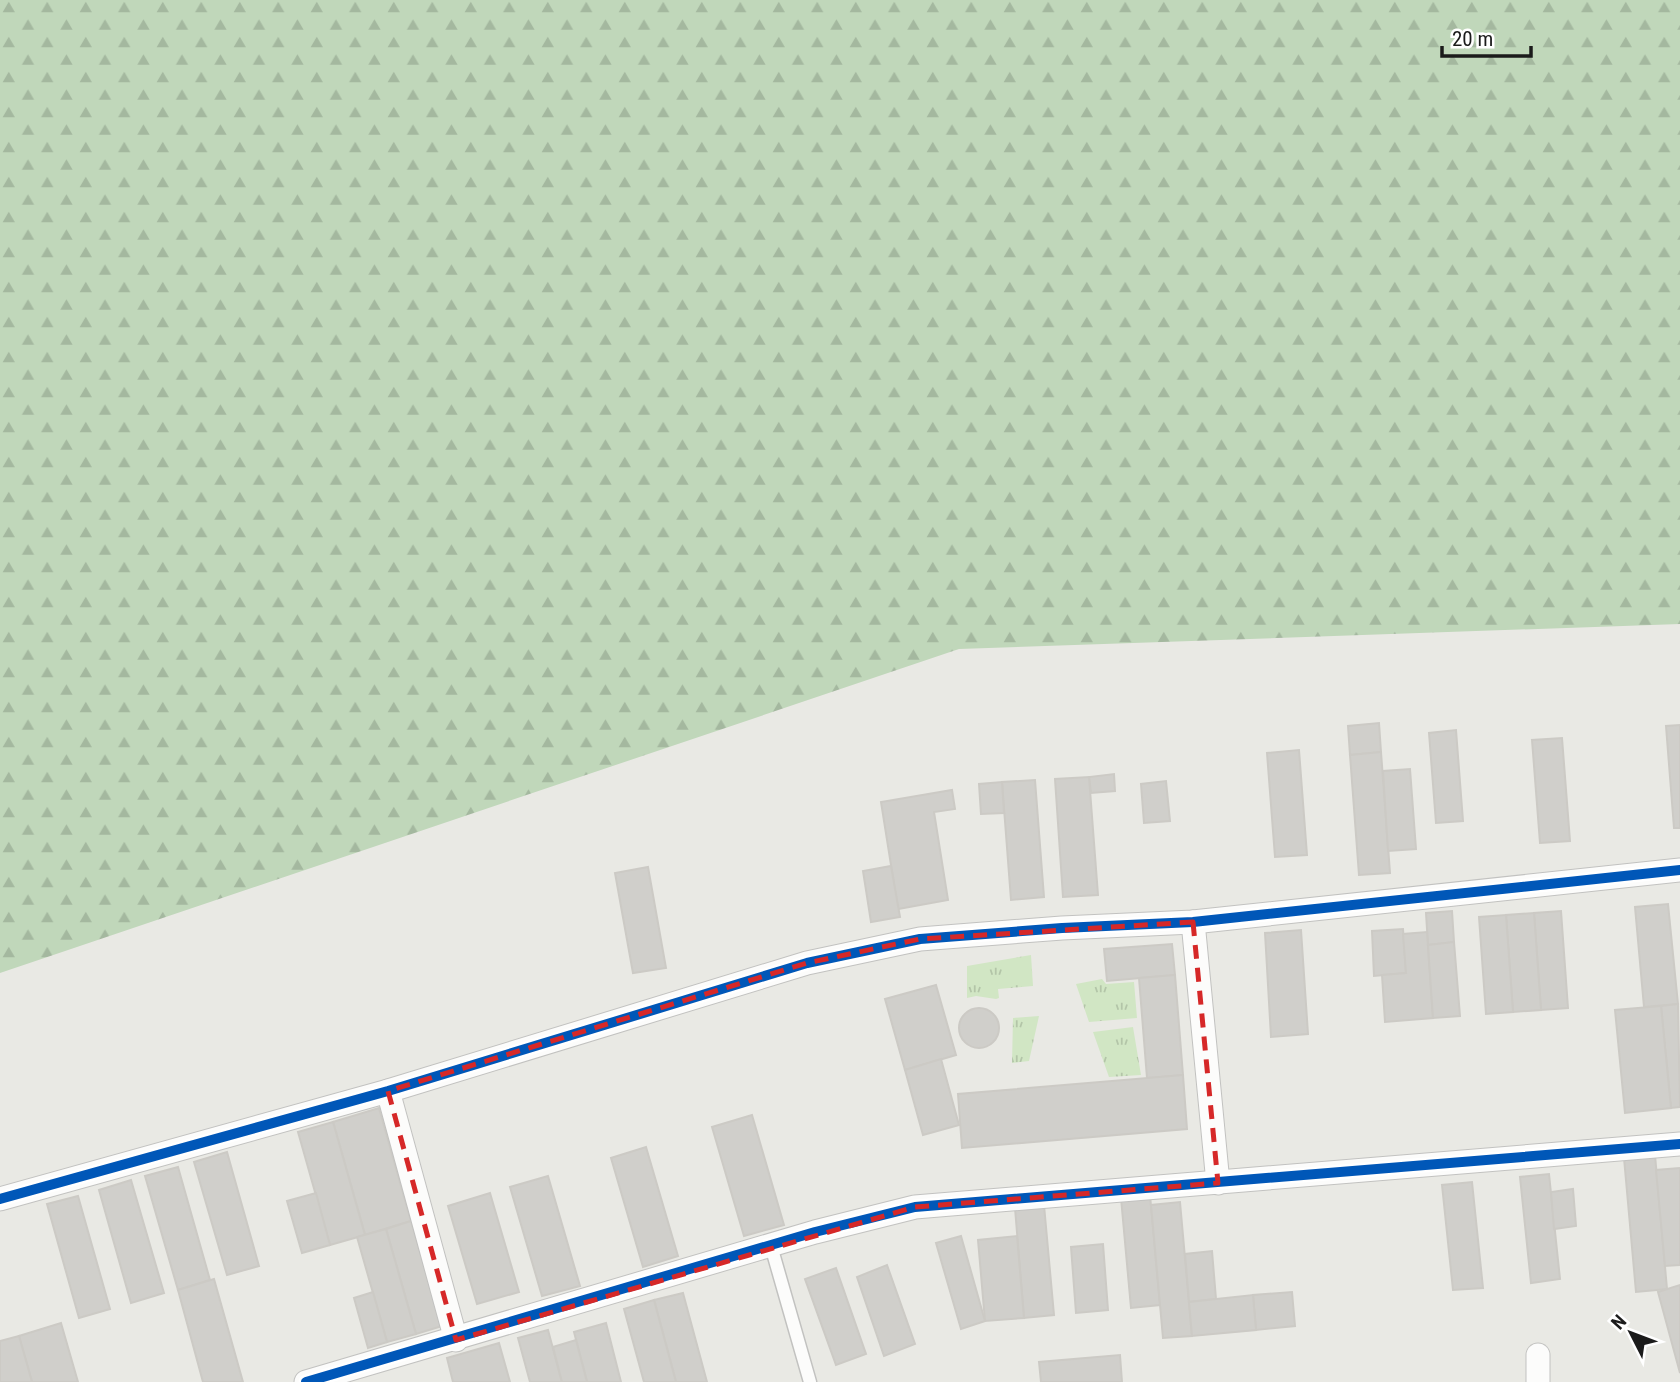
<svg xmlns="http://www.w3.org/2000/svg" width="1680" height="1382" viewBox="0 0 1680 1382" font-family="'Roboto Condensed',sans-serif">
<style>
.grass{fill:url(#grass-tufts)}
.forest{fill:url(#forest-firs)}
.building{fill:#d0cfcb;stroke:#cccac5;stroke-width:2}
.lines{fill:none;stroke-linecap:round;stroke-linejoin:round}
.lane-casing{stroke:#c2c2c0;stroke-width:15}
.street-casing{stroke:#c2c2c0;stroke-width:25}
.lane{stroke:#fcfcfb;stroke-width:12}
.street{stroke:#fcfcfb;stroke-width:23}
.cycleway-casing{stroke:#fff;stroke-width:15}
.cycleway{stroke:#0057b8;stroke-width:10}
.marked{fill:none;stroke:#d62828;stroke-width:5;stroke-dasharray:14 9;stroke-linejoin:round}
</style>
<defs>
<pattern id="grass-tufts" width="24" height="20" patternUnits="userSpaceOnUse" patternTransform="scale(1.75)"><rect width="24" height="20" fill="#d1e6c4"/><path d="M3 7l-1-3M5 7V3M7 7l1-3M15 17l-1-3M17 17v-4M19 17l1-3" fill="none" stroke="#b3c5a8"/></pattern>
<pattern id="forest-firs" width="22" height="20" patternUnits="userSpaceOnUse" patternTransform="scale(1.75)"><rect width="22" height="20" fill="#c0d7ba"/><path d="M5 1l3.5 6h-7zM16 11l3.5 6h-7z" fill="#a4b89f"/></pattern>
</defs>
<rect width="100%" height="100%" fill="#e9e9e4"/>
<g class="grass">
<path d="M1031,955L1033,986L998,989L999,998L996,999L976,996L967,998V966Z"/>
<path d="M1102,979L1106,984L1134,982L1137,1018L1089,1022L1076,984Z"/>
<path d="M1039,1016L1029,1061L1012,1063L1013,1018Z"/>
<path d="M1133,1027L1141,1075L1109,1077L1093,1032Z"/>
</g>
<path class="forest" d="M0,0H1680V624L959,649L0,973Z"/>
<g class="building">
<path d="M1379,723L1381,752L1350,755L1348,726Z"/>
<path d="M1680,725V828H1674L1666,726Z"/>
<path d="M1456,730L1463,821L1436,823L1429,733Z"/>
<path d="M1562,738L1570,841L1540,843L1532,740Z"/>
<path d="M1299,750L1307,855L1275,857L1267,753Z"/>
<path d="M1381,752L1390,873L1359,875L1350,755Z"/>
<path d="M1410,769L1416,849L1388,851L1383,771Z"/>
<path d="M1114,774L1115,791L1091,793L1089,777Z"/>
<path d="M1089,777L1098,895L1063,897L1055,779Z"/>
<path d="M1035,780L1044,897L1011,900L1002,782Z"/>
<path d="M1166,781L1170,821L1144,823L1141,784Z"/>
<path d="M1002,782L1004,813L981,814L979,784Z"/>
<path d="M952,790L955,809L934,812L948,900L898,909L881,802Z"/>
<path d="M891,866L900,917L871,922L863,871Z"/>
<path d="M648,867L666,968L633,973L615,873Z"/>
<path d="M1668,904L1678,1004L1644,1007L1635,907Z"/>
<path d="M1452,911L1454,942L1428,945L1426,913Z"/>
<path d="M1561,911L1568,1008L1541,1010L1534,913Z"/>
<path d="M1534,913L1541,1010L1513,1012L1506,915Z"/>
<path d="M1506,915L1513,1012L1486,1014L1479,917Z"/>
<path d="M1403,929L1406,973L1374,976L1372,931Z"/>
<path d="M1301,930L1308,1034L1271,1037L1265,933Z"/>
<path d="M1427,932L1433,1018L1385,1022L1382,975L1406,973L1403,934Z"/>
<path d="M1454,942L1460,1016L1433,1018L1428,945Z"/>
<path d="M1172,944L1175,975L1107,981L1104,949Z"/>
<path d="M1175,975L1183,1075L1147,1078L1139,978Z"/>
<path d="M936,985L956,1055L905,1070L885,999Z"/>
<path d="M1678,1004L1680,1107L1671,1108L1661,1006Z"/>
<path d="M1661,1006L1671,1108L1625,1113L1615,1010Z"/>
<circle cx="979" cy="1028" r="20"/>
<path d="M941,1059L959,1125L923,1135L905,1070Z"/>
<path d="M1183,1075L1187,1129L962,1148L958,1094Z"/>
<path d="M379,1108L411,1221L365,1235L333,1122Z"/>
<path d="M752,1115L784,1225L744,1236L712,1127Z"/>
<path d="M333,1122L365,1235L330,1245L298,1132Z"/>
<path d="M646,1147L678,1256L643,1267L611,1158Z"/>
<path d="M227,1152L259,1266L227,1275L194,1162Z"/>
<path d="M1655,1155L1667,1289L1636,1292L1624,1158Z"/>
<path d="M178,1167L210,1280L178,1290L145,1176Z"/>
<path d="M1680,1168V1265L1665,1266L1656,1170Z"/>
<path d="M1549,1174L1560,1279L1531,1283L1520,1177Z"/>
<path d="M548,1176L580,1286L542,1296L510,1187Z"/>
<path d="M131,1180L164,1293L131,1303L99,1190Z"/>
<path d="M1472,1182L1483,1288L1453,1290L1442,1185Z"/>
<path d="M1573,1189L1576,1226L1554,1229L1551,1192Z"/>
<path d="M316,1193L330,1245L302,1253L287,1201Z"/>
<path d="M490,1193L519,1292L477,1304L448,1206Z"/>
<path d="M1150,1195L1160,1305L1131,1308L1121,1198Z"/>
<path d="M78,1196L110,1309L79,1318L47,1204Z"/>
<path d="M1180,1202L1192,1336L1163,1338L1151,1205Z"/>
<path d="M1044,1205L1054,1315L1024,1318L1015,1208Z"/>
<path d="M411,1221L442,1326L416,1334L386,1229Z"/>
<path d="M386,1229L416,1334L387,1342L357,1237Z"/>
<path d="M961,1236L985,1321L961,1329L936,1243Z"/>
<path d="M1017,1236L1024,1318L985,1321L978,1240Z"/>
<path d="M1103,1244L1108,1310L1076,1313L1071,1247Z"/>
<path d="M1212,1251L1216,1299L1189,1302L1185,1254Z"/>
<path d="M887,1265L915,1344L884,1356L857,1277Z"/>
<path d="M836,1268L866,1354L836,1365L805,1279Z"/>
<path d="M214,1279L243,1382H203L178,1290Z"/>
<path d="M1680,1285V1373L1658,1292Z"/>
<path d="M373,1292L387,1342L368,1348L354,1298Z"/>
<path d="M1292,1292L1295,1326L1256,1330L1253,1295Z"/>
<path d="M683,1293L707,1382H676L654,1300Z"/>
<path d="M1253,1295L1256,1330L1192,1336L1189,1302Z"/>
<path d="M654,1300L676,1382H644L624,1309Z"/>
<path d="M61,1323L78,1382H32L19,1336Z"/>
<path d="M606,1323L621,1382H587L574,1332Z"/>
<path d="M548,1330L562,1382H530L518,1338Z"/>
<path d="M19,1336L32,1382H0V1341Z"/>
<path d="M576,1340L587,1382H562L553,1347Z"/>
<path d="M499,1343L510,1382H453L447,1358Z"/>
<path d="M1120,1355L1122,1382H1041L1039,1362Z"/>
</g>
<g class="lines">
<defs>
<path id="lane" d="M771,1246L810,1382"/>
<g id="street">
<path d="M1193,922L1218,1183"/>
<path d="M388,1091L456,1340"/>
<path d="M0,1199L388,1091L807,963L920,939L1062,928L1193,922L1680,870"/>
<path d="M306,1382L815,1232L915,1207L1680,1144"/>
<path d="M1538,1382V1355"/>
</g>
</defs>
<use href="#lane" class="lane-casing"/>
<use href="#street" class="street-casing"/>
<use href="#lane" class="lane"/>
<use href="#street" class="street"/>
<defs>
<g id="cycleway">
<path d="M0,1199L388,1091L807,963L920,939L1062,928L1193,922L1680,870"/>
<path d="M306,1382L815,1232L915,1207L1680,1144"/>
</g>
</defs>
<use href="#cycleway" class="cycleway-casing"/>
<use href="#cycleway" class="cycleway"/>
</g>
<path class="marked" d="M1193,922L1218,1183L915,1207L456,1340L388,1091L807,963L920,939Z"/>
<g transform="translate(1631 1333) rotate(312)" stroke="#ffffff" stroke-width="5" paint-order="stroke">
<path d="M0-5L12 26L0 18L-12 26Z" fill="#1b1b1b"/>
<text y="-10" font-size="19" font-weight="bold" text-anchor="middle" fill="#1b1b1b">N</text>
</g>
<path d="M1442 46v10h89v-10" fill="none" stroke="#1b1b1b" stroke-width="3.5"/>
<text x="1452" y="46" font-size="21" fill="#1b1b1b" stroke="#ffffff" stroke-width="5" paint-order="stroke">20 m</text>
</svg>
